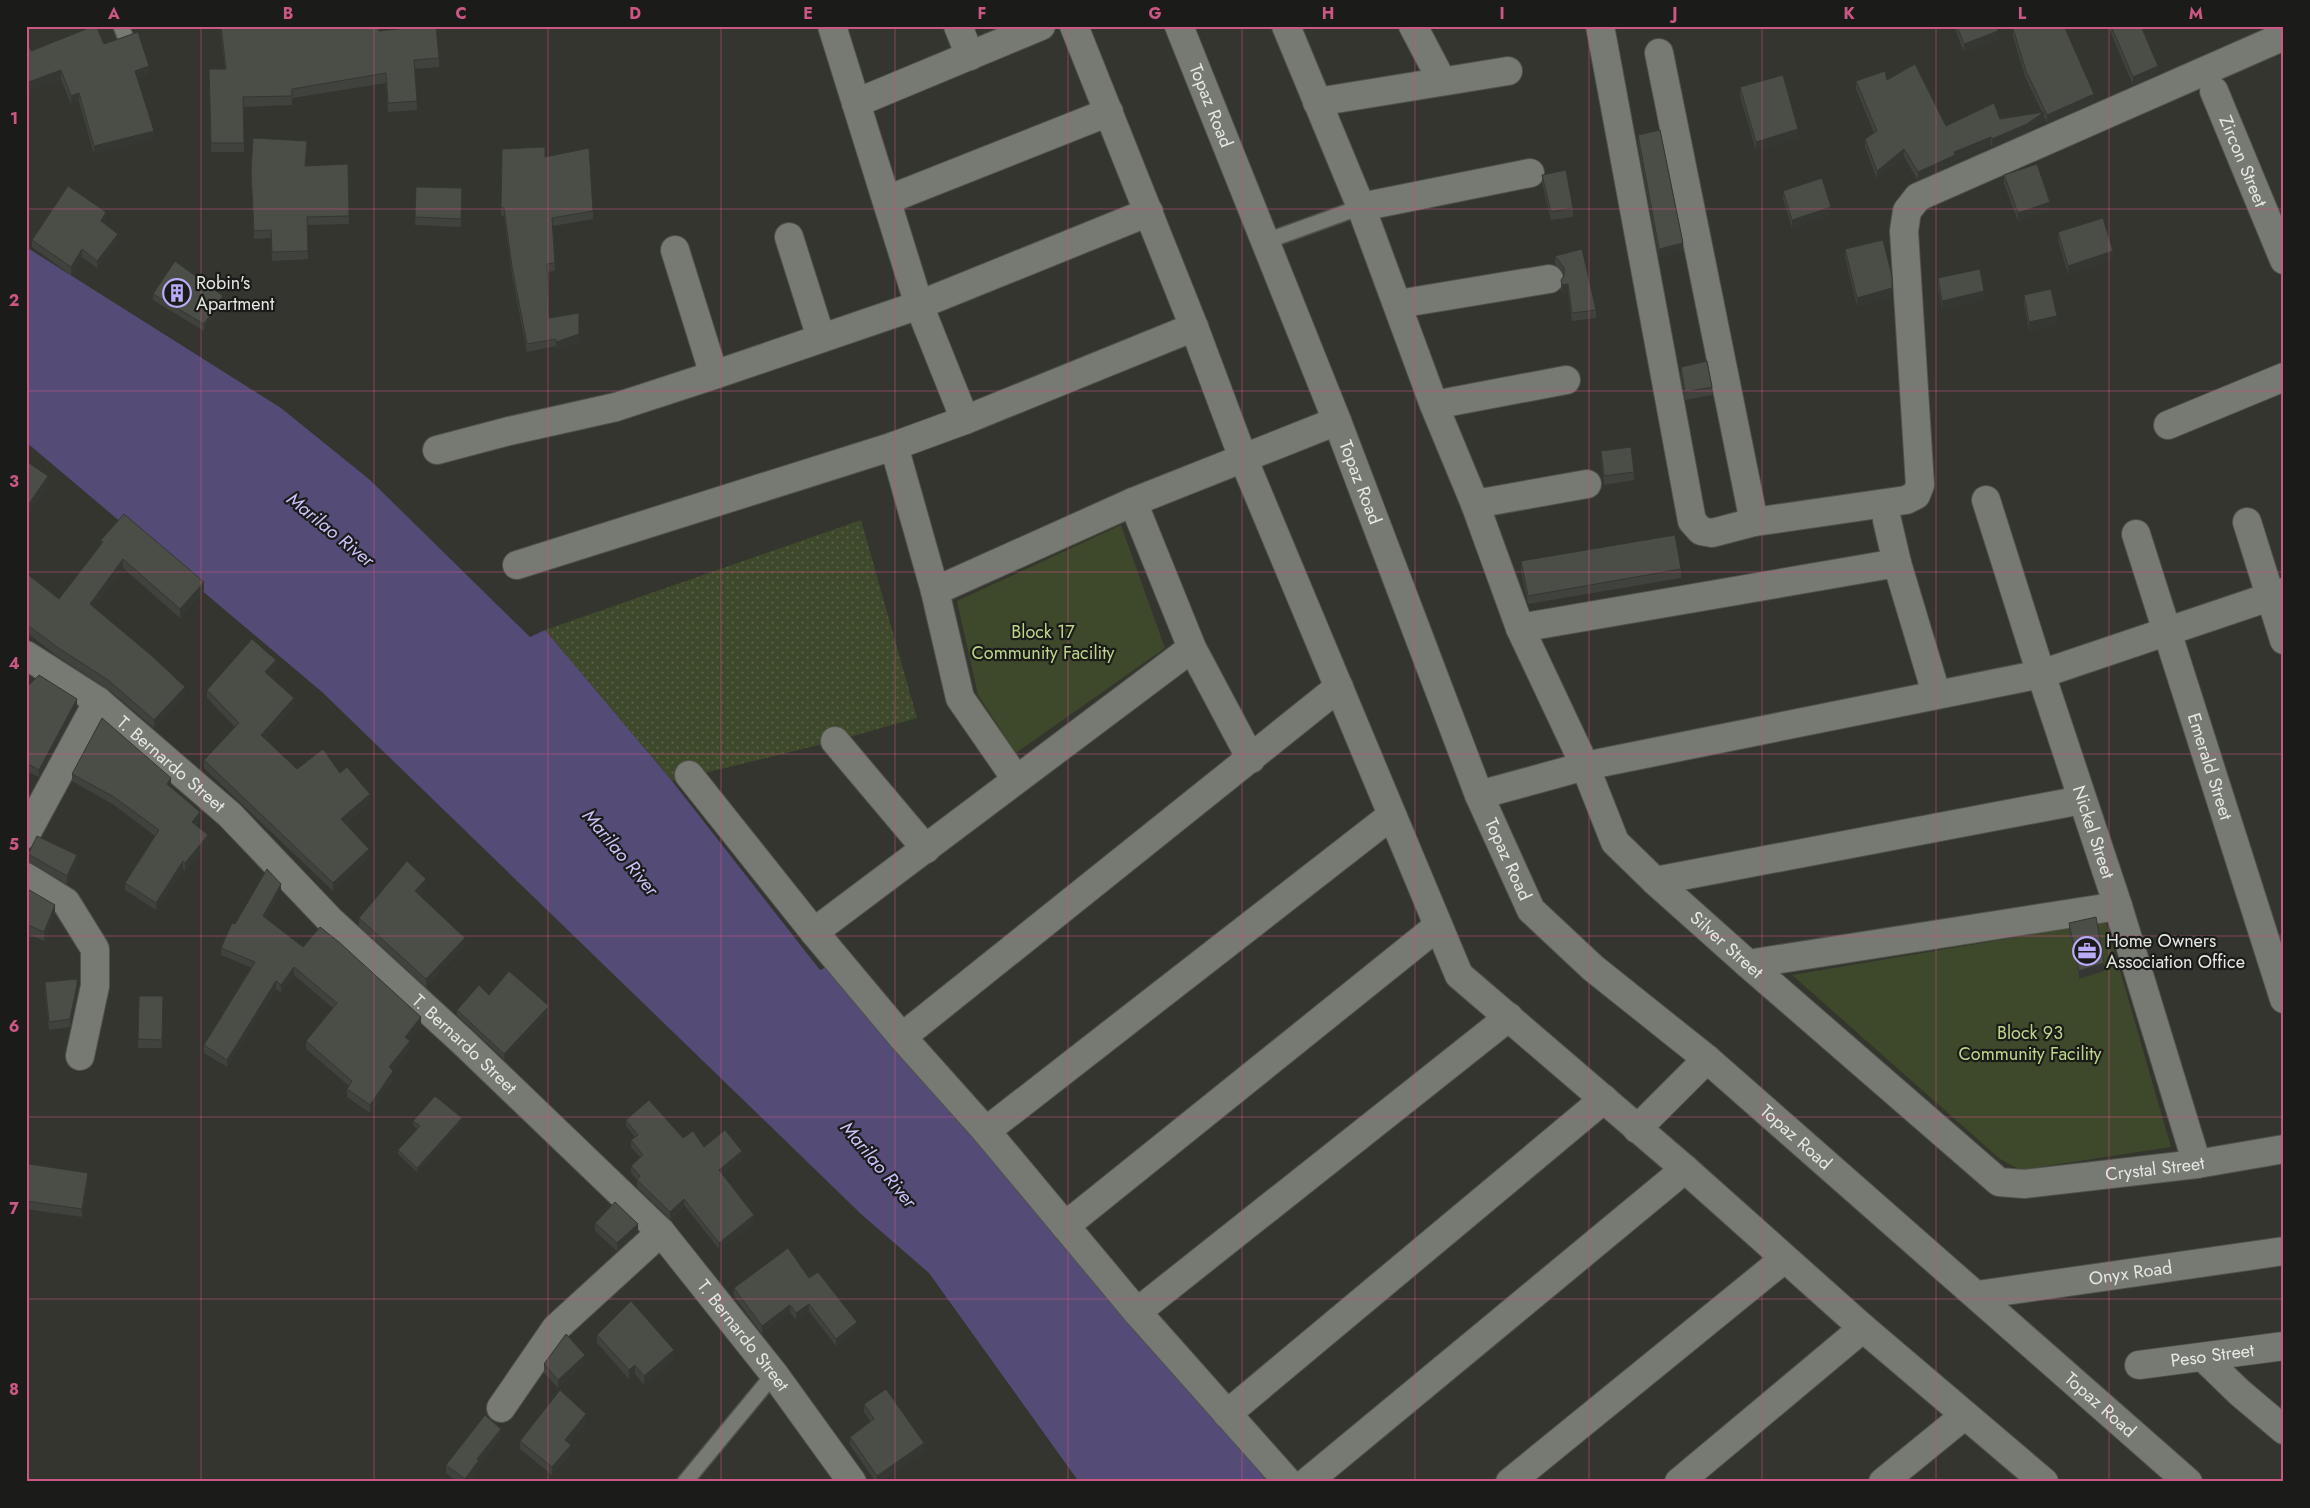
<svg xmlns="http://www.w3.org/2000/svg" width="2310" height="1508" viewBox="0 0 2310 1508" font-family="Jost,sans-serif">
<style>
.grass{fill:url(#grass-dots)}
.park{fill:#3e482a}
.water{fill:#544b77}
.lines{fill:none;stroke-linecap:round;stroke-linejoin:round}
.service-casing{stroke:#50524b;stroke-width:18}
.minor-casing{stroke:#50524b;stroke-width:30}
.service{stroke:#777a72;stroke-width:15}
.minor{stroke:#777a72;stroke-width:28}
.wall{fill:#40433d}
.shaded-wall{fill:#343732}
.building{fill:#4b4e47;stroke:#343732}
.grid{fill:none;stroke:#cc5684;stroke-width:1;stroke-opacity:0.55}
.labels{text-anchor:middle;stroke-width:4.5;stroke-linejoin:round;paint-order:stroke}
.street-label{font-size:18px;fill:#e5e7e2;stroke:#1b1c19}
.poi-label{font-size:18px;fill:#e5e7e2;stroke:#1b1c19;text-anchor:start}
.park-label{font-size:18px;fill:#bdd68b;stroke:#1b1c19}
.water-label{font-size:19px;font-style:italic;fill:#ccc2fc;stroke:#1b1c19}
.neatline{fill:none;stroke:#cc5684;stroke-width:2}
.grid-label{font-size:16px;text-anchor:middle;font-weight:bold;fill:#cc5684}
</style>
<defs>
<pattern id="grass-dots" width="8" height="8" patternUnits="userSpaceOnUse" patternTransform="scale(1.25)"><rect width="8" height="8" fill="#3e482a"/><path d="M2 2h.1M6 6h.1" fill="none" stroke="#5a6249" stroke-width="1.8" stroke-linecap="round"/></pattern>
</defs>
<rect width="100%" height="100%" fill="#33352e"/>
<path class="grass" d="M861,520L917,718L835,741L672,781L545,630Z"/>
<g class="park">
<path d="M1121,525L1165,648L1016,753L978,695L957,601Z"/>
<path d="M2106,922L2171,1147L2020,1170L2000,1159L1792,975Z"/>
</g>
<path class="water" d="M26,247L281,408L370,480L530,637L545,630L672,781L820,970L832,964L1250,1460H1259L1278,1482H1079L929,1273L861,1214L322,692L26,442Z"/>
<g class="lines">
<defs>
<g id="service">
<path d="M121,26L125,36"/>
<path d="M1264,242L1361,207"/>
<path d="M685,1482L774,1374"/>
</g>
<g id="minor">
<path d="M832,26L919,305L965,420"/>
<path d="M958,26L970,56"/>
<path d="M1074,26L1194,327L1243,458L1459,975L1685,1169L1863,1328L2044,1482"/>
<path id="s1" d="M1179,26L1337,421L1479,795L1531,910L1593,968L1707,1059L2188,1482"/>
<path id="s2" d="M1286,26L1361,207L1434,405L1475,504L1520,628L1585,766L1615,842L1655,881L1748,964L1999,1182L2024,1184L2197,1164L2284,1149"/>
<path d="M1413,26L1442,81"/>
<path d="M1600,26L1692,521L1701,531L1712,533L1754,522L1906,500L1916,495L1920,485L1904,231L1907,211L1918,197L2284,36"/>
<path d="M1659,53L1754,522"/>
<path id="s3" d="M2214,91L2284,260"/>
<path d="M1317,102L1508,71"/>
<path d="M856,103L1041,26"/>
<path d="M887,200L1109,112"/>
<path d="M1361,207L1530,173"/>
<path d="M789,237L821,338"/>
<path d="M675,250L714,375"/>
<path d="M1398,304L1549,279"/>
<path d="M1434,405L1566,380"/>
<path d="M2168,425L2284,377"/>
<path d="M894,446L935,591L960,698L1016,779"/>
<path d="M437,450L509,431L616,407L714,375L919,305L1149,212"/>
<path id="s4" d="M1986,500L2041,674L2118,906L2197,1164"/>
<path d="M1133,502L1192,648L1251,759"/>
<path d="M1475,504L1587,484"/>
<path d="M1887,520L1897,563L1936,693"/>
<path d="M2247,522L2284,640"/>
<path id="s5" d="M2136,534L2284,999"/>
<path d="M517,565L894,446L965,420L1194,327"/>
<path d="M935,591L1133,502L1337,421"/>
<path d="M1520,628L1897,563"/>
<path id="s6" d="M26,655L98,701L230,815L330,920L463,1042L661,1232L774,1374L852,1482"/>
<path d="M835,741L926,849"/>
<path d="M689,775L814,932L902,1037L986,1131L1137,1312L1288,1482"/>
<path d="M1479,795L1585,766L2041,674L2284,592"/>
<path d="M26,834L98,701"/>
<path d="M26,877L66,902L95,949V986L80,1056"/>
<path d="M1655,881L2082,800"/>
<path d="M814,932L1192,648"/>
<path d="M1748,964L2118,906"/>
<path d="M902,1037L1339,687"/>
<path d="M1637,1129L1707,1059"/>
<path d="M986,1131L1392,815"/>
<path d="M1065,1226L1438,926"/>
<path id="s7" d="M1977,1295L2284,1251"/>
<path d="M1137,1312L1509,1017"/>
<path d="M2204,1358L2239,1392L2284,1430"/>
<path id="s8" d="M2139,1365L2284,1346"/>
<path d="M501,1408L556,1328L661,1232"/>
<path d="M1227,1414L1604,1099"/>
<path d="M1307,1482L1685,1169"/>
<path d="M1510,1482L1784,1259"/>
<path d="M1679,1482L1863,1328"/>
<path d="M1883,1482L1965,1415"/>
</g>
</defs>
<use href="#service" class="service-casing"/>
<use href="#minor" class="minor-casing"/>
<use href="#service" class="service"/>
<use href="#minor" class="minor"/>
</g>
<g class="wall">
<path d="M220,26H379V31L439,58V67L415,69L417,110L388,112L386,83L292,98V105L244,107V152H211L209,69H225Z"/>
<path d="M1956,26H1996L1998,39L1964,52L1956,32Z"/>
<path d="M2108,26H2141L2158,75L2133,85Z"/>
<path d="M2013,28L2094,102L2047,123L2044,117V120L2027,132L1992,148L1991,145L1955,160V164L1918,180L1904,157L1877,179L1865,147V139L1874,133L1856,89V81L1887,80L1946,126L2042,112L2026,79L2013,37Z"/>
<path d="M104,44L149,74L137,78L154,139L94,154L79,101L71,104L61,79L26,92V47L31,51Z"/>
<path d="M1740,87L1798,138L1756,150L1740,96Z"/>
<path d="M1638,135L1683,251L1659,257L1638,143Z"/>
<path d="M307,149L305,166L348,164L349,224L307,225L308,259L272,261L271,238L254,239L251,179Z"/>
<path d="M502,149L545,157L593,211V219L553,226L555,271L547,272L549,318L579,342L556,350V346L527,352L512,275L504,216H501Z"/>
<path d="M1542,175L1573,208V217L1551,220L1542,183Z"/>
<path d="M2004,175L2050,210L2018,221L2004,184Z"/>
<path d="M416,187L462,188L461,227L415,225Z"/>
<path d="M1783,191L1831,215L1792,228L1783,199Z"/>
<path d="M106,219L104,223L118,241L97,268L82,257L71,275L32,247V240Z"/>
<path d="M2058,232L2113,260L2068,274L2058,240Z"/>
<path d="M1845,249L1892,297L1857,306L1845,257Z"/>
<path d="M1555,256L1596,310V318L1572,321L1568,292L1562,294L1561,289V280L1564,275L1555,264Z"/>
<path d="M1938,278L1984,300L1942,309L1938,287Z"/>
<path d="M153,294L223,302L204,331L153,300Z"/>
<path d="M2024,295L2057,325L2029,331L2024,304Z"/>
<path d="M1681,367L1712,387V395L1685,400L1681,375Z"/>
<path d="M1601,451L1634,472V480L1604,485L1601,459Z"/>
<path d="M101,540L204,591L180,618L123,568L94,607L185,696L154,728L108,689L57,656L26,632V573L59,599L101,544Z"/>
<path d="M1521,561L1681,569V578L1528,604L1521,570Z"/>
<path d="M276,668L269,676L294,706L265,739L297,769L340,773L370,802L345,824L369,857L333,891L204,768V760L235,727L207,698V690Z"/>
<path d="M26,688L77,706L39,777L26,771Z"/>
<path d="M72,774L171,785L170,787L200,819L196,825L208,842L185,871L183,869L156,910L125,890V883L155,836L114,805L72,781Z"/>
<path d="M28,854L77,863L67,884L28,862Z"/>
<path d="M426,886L419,895L465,945L426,987L359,926V918Z"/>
<path d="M26,888L55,913L44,941L26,933Z"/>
<path d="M281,891L266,918L303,947L421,1025L409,1040L410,1049L393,1070V1078L370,1113L347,1097V1089L349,1086L306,1049V1041L333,1008L294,975L281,993L276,989L227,1067L204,1053V1045L252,968L221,955V948L235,924Z"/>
<path d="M2069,923L2104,971L2079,979L2069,931Z"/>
<path d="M45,982L77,994L70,1027L49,1030L45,991Z"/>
<path d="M489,995L549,1011L504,1059L457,1015V1010Z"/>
<path d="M139,996H163L162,1048H138Z"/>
<path d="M626,1120L683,1138L704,1147L742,1158L722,1174L754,1222L719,1249L684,1205L670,1219L637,1187V1180L631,1173V1166L640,1157L631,1147V1140L635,1137L626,1126Z"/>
<path d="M413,1121L462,1122L417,1172L398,1154V1150L417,1129L413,1125Z"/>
<path d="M88,1182L82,1217L26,1209V1183Z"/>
<path d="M595,1223L638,1232L617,1251L595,1231Z"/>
<path d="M809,1278L857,1329L836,1346L809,1311L796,1320L790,1313L762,1334L734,1296V1288Z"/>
<path d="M597,1335L674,1358L644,1385L635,1374L629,1379L597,1343Z"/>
<path d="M585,1363L558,1388L544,1373V1364Z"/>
<path d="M864,1404L924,1451L881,1482H876L850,1445V1437L871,1422L864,1412Z"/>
<path d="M586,1422L569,1443L571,1453L552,1475L520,1449V1441Z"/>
<path d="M501,1437L479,1464V1468L469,1482H457L446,1473V1465Z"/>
</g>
<g class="shaded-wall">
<path d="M1998,31V39L1964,52V44Z"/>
<path d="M149,66V74L135,79V71Z"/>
<path d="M2158,66V75L2133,85V77Z"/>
<path d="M61,70V79L26,92V83Z"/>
<path d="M79,93V101L71,104V96Z"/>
<path d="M2094,94V102L2047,123V115Z"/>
<path d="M2044,112V120L2027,132L1992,148V139Z"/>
<path d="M1798,129V138L1756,150V142Z"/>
<path d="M154,131V139L94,154V146Z"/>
<path d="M1991,137V145L1955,160V164L1918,180V172L1954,152Z"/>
<path d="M1904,149V157L1877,179V171Z"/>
<path d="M2050,202V210L2018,221V213Z"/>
<path d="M1831,207V215L1792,228V220Z"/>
<path d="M106,212V219L101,228V221Z"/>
<path d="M118,234V241L97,268V261Z"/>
<path d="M1683,243V251L1659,257V249Z"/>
<path d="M82,249V257L71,275V267Z"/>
<path d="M2113,251V260L2068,274V266Z"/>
<path d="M1568,284V292L1562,294V285Z"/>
<path d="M1892,288V297L1857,306V298Z"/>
<path d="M1984,291V300L1942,309V301Z"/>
<path d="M223,296V302L204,331V324Z"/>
<path d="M579,313V342L556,350V342Z"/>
<path d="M2057,316V325L2029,331V322Z"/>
<path d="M48,476V485L26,517V508Z"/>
<path d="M123,559V568L90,613V604Z"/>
<path d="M204,582V591L180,618V609Z"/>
<path d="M276,660V668L265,680V672Z"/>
<path d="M185,687V696L154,728V720Z"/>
<path d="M294,698V706L261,743V735Z"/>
<path d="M77,699V706L39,777V770Z"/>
<path d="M171,778V785L167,791V784Z"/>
<path d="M370,794V802L341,827V819Z"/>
<path d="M200,812V819L192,829V822Z"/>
<path d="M208,835V842L185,871V863Z"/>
<path d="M369,849V857L333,891V883Z"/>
<path d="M77,855V863L67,884V876Z"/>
<path d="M183,861V869L156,910V903Z"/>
<path d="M426,879V886L415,899V891Z"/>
<path d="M281,884V891L263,924V916Z"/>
<path d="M55,905V913L44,941V932Z"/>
<path d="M465,938V945L426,987V979Z"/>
<path d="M2104,963V971L2079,979V971Z"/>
<path d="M294,967V975L281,993V985Z"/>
<path d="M276,981V989L227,1067V1060Z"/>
<path d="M77,985V994L70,1027V1019Z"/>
<path d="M549,1006V1011L504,1059V1054Z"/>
<path d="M421,1017V1025L405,1045V1037Z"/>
<path d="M410,1041V1049L389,1075V1067Z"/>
<path d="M393,1071V1078L370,1113V1105Z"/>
<path d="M462,1118V1122L417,1172V1168Z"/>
<path d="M742,1151V1158L719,1176V1170Z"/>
<path d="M88,1173V1182L82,1217V1209Z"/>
<path d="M684,1199V1205L670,1219V1212Z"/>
<path d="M754,1215V1222L719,1249V1243Z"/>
<path d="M638,1224V1232L617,1251V1243Z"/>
<path d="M809,1304V1311L796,1320V1313Z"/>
<path d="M790,1305V1313L762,1334V1326Z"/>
<path d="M857,1322V1329L836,1346V1339Z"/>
<path d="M674,1350V1358L644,1385V1376Z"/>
<path d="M585,1355V1363L558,1388V1380Z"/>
<path d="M635,1365V1374L629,1379V1370Z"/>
<path d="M586,1414V1422L565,1448V1440Z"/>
<path d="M501,1429V1437L479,1464V1468L469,1482H465V1479L477,1459Z"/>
<path d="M924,1443V1451L881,1482H877V1476Z"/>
<path d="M571,1445V1453L552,1475V1467Z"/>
</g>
<g class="building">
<path d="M94,26H96L104,44L138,32L149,66L135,71L154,131L94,146L79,93L71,96L61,70L26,83V47L29,46L31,51Z"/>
<path d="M221,26H379V31L426,26H436L439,58L414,60L417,101L388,103L386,73L292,89V96L243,97L244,143H211L209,69H226Z"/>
<path d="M1957,26H1996L1998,31L1964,44Z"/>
<path d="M2022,26H2064L2094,94L2047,115L2026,71L2013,28Z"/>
<path d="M2111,26H2141L2158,66L2133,77Z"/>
<path d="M1915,64L1946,126L1994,103L2000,119L2044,112L2027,124L1992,139L1991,137L1954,152L1955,155L1918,172L1904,149L1877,171L1865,139L1877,131L1856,81L1885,71L1887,80Z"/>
<path d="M1783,75L1798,129L1756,142L1740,87Z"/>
<path d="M1660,130L1683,243L1659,249L1638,135Z"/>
<path d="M253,138L307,141L305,166L348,164L349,216L307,217L308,251L272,252L271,230L254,231L251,171Z"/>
<path d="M545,147V157L589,148L593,211L552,218L555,263L547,264L549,318L579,313V334L556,342V339L527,344L512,267L504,208H501L502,149Z"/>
<path d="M2037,164L2050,202L2018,213L2004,175Z"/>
<path d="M1566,170L1573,208L1551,212L1542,175Z"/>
<path d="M1822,178L1831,207L1792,220L1783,191Z"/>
<path d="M68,186L106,212L101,221L118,234L97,261L82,249L71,267L32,240Z"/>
<path d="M416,187L462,188L461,219L415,217Z"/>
<path d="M2103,218L2113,251L2068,266L2058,232Z"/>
<path d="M1883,240L1892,276V288L1857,298L1845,249Z"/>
<path d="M1582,249L1596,310L1572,313L1568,284L1562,285L1561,280L1564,276V268L1555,256Z"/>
<path d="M175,261L223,296L204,324L153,294Z"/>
<path d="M1980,269L1984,291L1942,301L1938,278Z"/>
<path d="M2051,289L2057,316L2029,322L2024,295Z"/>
<path d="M1707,361L1712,387L1685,392L1681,367Z"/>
<path d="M1631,447L1634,472L1604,476L1601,451Z"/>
<path d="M26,461L48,476L26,508Z"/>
<path d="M124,514L204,582L180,609L123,559L90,604L152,656L185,687L154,720L108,680L57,647L26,624V573L59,599L103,542L101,540Z"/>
<path d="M1675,535L1681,569L1528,596L1521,561Z"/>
<path d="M252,639L276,660L265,672L294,698L261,735L297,769L323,749L340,773L347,767L370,794L341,819L369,849L333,883L204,760L239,723L207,690Z"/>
<path d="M39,675L77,699L39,770L26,763V688Z"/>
<path d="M102,718L171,778L167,784L200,812L192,822L208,835L185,863L183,861L156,903L125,883L159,830L114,797L72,774Z"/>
<path d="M37,836L77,855L67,876L28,854Z"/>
<path d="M407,861L426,879L415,891L465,938L426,979L359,918Z"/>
<path d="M267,869L281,884L263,916L303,947L320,927L339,942L421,1017L405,1037L410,1041L389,1067L393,1071L370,1105L347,1089L352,1081L306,1041L337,1003L294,967L281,985L276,981L227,1060L204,1045L255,962L221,948L232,923L235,924Z"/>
<path d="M26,888L55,905L44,932L26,924Z"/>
<path d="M2096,917L2104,963L2079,971L2069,923Z"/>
<path d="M509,971L549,1006L504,1054L457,1010L479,985L489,995Z"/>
<path d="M77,979V985L70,1019L49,1022L45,982Z"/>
<path d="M139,996H163L162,1040L138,1039Z"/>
<path d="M435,1096L462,1118L417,1168L398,1150L420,1126L413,1121Z"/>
<path d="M649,1100L683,1138L693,1131L704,1147L725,1130L742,1151L719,1170L754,1215L719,1243L684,1199L670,1212L637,1180L640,1176L631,1166L643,1155L631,1140L638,1135L626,1120Z"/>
<path d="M29,1164L88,1173L82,1209L26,1201V1183Z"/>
<path d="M615,1202L638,1224L617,1243L595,1223Z"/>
<path d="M788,1248L809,1278L818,1272L857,1322L836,1339L809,1304L796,1313L790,1305L762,1326L734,1288Z"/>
<path d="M631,1301L674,1350L644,1376L635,1365L629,1370L597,1335Z"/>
<path d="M566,1334L585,1355L558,1380L544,1364Z"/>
<path d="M886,1389L924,1443L877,1476L850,1437L874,1419L864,1404Z"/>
<path d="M560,1390L586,1414L565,1440L571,1445L552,1467L520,1441Z"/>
<path d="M485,1415L501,1429L477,1459L479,1460L465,1479L446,1465Z"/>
</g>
<path class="grid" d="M201,26V1482M374,26V1482M548,26V1482M721,26V1482M895,26V1482M1068,26V1482M1242,26V1482M1415,26V1482M1589,26V1482M1762,26V1482M1936,26V1482M2109,26V1482M26,209H2284M26,391H2284M26,572H2284M26,754H2284M26,936H2284M26,1117H2284M26,1299H2284"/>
<defs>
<symbol id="building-ring" viewBox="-11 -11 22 22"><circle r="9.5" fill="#1b1c19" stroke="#b9abf7" stroke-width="1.5"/><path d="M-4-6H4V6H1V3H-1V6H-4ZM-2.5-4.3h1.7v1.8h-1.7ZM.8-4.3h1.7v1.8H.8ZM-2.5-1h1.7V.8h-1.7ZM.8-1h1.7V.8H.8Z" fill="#b9abf7"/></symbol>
<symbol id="office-ring" viewBox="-11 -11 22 22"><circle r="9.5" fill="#1b1c19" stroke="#b9abf7" stroke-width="1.5"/><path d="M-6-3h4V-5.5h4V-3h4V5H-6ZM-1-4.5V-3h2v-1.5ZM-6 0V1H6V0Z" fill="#b9abf7"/></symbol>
</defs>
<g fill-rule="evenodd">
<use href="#building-ring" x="161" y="277" width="32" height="32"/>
<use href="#office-ring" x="2071" y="935" width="32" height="32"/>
</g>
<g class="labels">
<g class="street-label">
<text dy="6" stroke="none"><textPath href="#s1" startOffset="86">Topaz Road</textPath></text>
<text dy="6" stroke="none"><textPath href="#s3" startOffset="76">Zircon Street</textPath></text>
<text dy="6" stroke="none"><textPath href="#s1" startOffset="491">Topaz Road</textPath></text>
<text dy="6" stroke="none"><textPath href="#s6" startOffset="182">T. Bernardo Street</textPath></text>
<text dy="6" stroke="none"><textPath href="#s5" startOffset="244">Emerald Street</textPath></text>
<text dy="6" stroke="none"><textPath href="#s4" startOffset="349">Nickel Street</textPath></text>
<text dy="6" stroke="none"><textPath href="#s1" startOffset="896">Topaz Road</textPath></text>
<text dy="6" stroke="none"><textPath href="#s2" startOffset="1032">Silver Street</textPath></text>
<text dy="6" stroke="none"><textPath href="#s6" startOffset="588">T. Bernardo Street</textPath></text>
<text dy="6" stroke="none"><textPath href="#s1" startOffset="1301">Topaz Road</textPath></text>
<text dy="6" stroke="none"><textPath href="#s2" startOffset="1550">Crystal Street</textPath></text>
<text dy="6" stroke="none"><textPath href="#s7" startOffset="155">Onyx Road</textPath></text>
<text dy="6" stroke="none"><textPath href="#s6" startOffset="992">T. Bernardo Street</textPath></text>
<text dy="6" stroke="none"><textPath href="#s8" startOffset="74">Peso Street</textPath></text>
<text dy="6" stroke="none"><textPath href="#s1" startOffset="1706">Topaz Road</textPath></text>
</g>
<g class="poi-label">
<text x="196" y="289">Robin's<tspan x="196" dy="21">Apartment</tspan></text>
<text x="2106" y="947">Home Owners<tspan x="2106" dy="21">Association Office</tspan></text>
</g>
<g class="park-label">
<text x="1043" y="638">Block 17<tspan x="1043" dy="21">Community Facility</tspan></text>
<text x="2030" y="1039">Block 93<tspan x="2030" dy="21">Community Facility</tspan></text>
</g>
<g class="water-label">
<text transform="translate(331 529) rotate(39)" y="7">Marilao River</text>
<text transform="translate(621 852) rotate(50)" y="7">Marilao River</text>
<text transform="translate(879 1164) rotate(50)" y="7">Marilao River</text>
</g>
</g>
<rect width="2310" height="1508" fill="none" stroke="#1b1c19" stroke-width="55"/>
<rect x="28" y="28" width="2254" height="1452" class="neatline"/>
<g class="grid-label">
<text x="114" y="19">A</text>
<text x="288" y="19">B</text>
<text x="461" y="19">C</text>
<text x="635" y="19">D</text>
<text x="808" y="19">E</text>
<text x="982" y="19">F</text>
<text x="1155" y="19">G</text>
<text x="1328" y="19">H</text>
<text x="1502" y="19">I</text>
<text x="1675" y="19">J</text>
<text x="1849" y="19">K</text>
<text x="2022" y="19">L</text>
<text x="2196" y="19">M</text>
<text x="14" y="124">1</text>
<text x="14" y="306">2</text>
<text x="14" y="487">3</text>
<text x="14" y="669">4</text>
<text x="14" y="850">5</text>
<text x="14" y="1032">6</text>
<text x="14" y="1214">7</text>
<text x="14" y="1395">8</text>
</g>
</svg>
